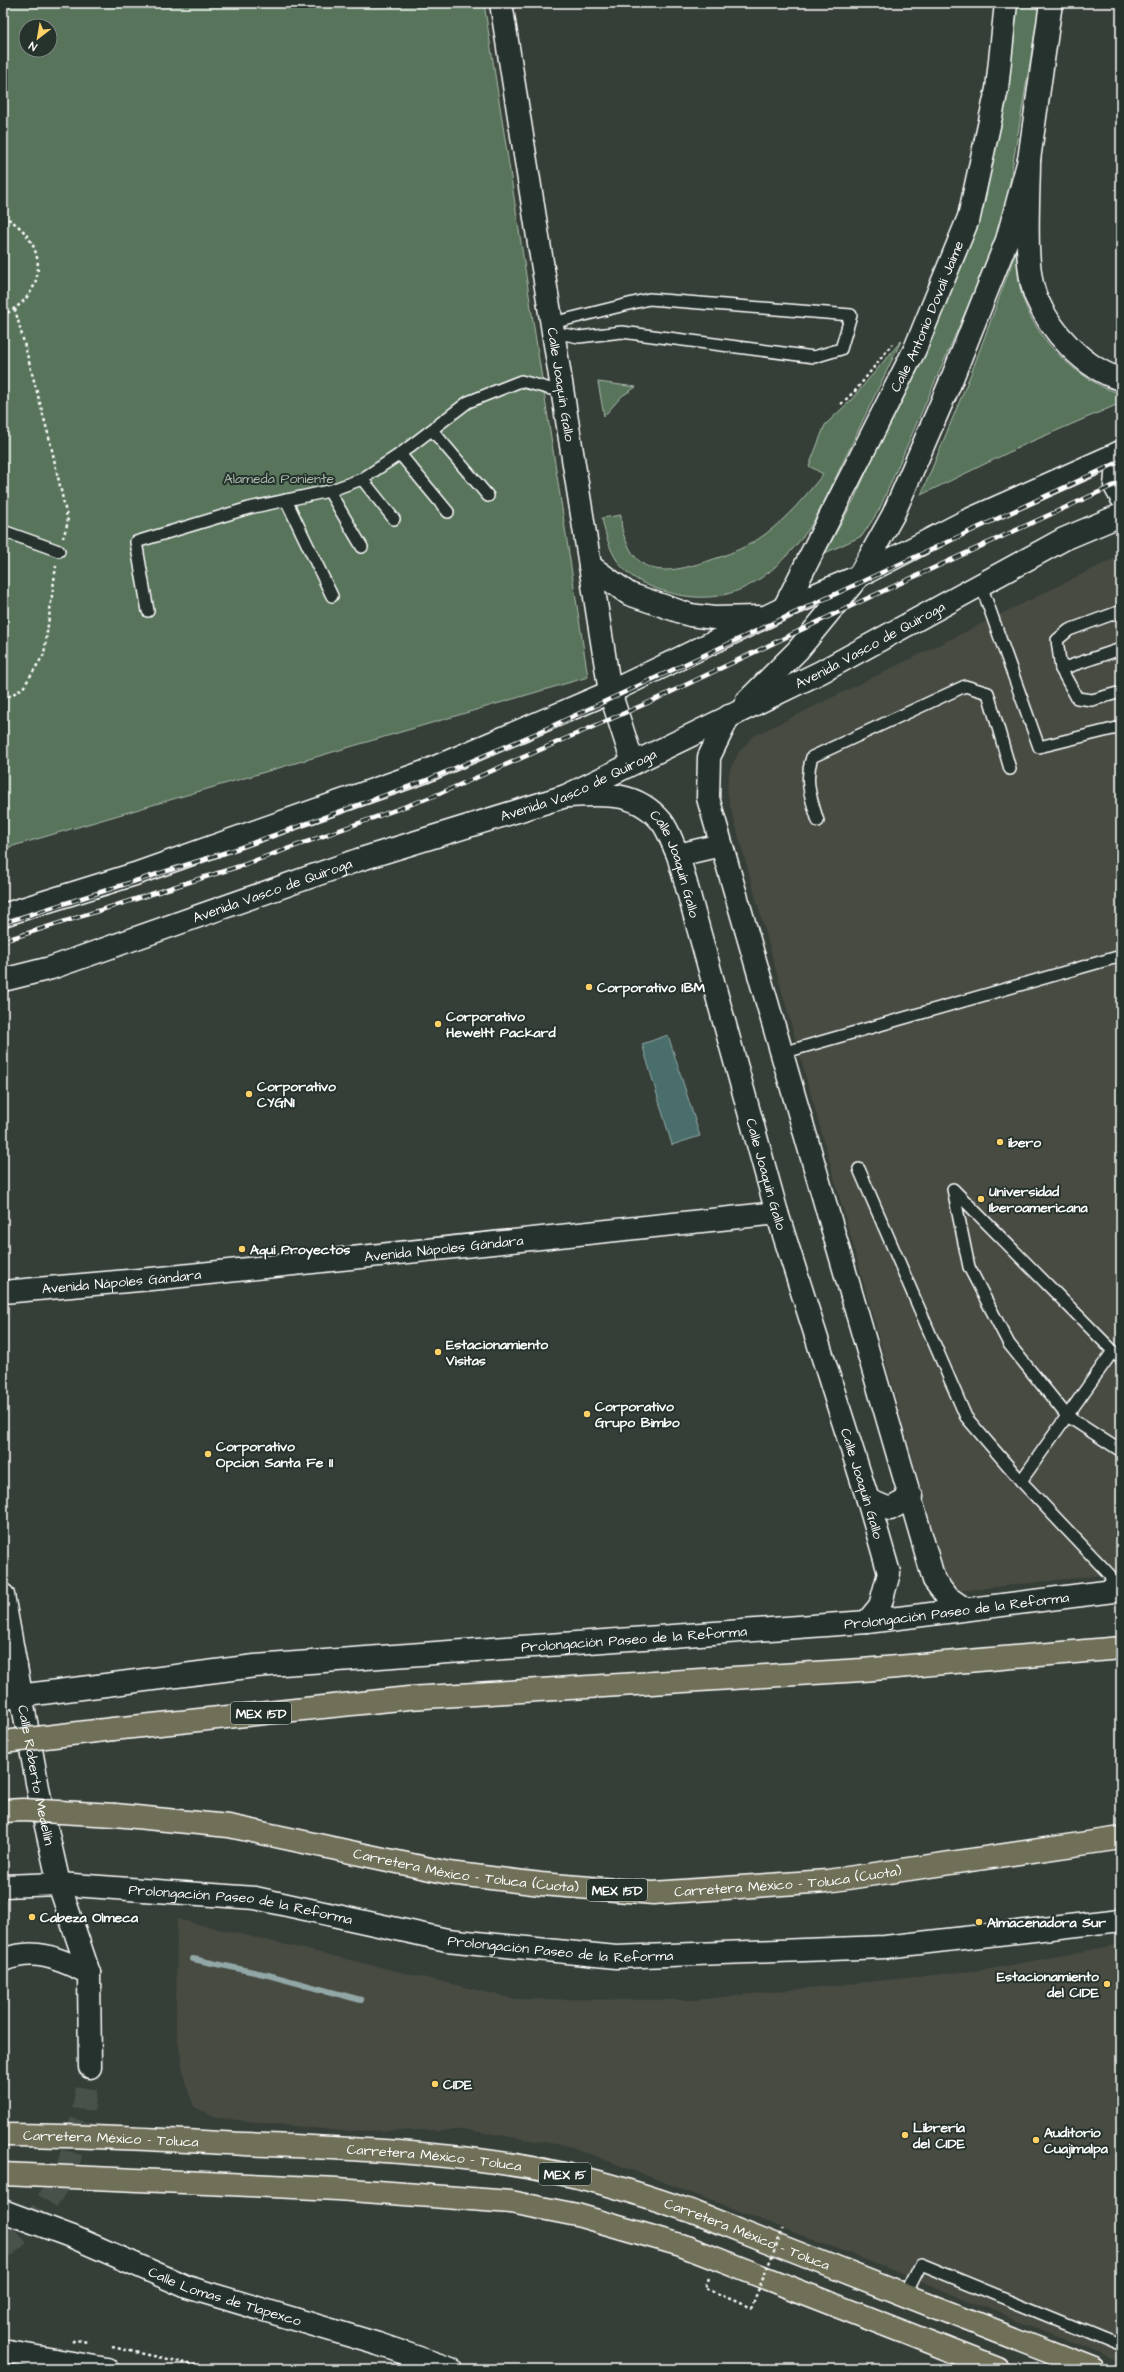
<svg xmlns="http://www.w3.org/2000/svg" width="1124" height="2372" viewBox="0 0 1124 2372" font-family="'Architects Daughter',sans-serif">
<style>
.built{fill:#474b43}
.green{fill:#58755c;stroke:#acbaae;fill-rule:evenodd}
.water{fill:#496e6c;stroke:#92a8a7}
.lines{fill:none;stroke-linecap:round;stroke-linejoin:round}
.stream{stroke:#92a8a7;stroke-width:6}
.tertiary-tunnel{stroke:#49514b;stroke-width:22;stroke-dasharray:22 11;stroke-linecap:butt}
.service-casing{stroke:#fff;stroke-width:14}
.minor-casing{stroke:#fff;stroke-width:25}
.tertiary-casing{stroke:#fff;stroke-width:25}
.secondary-casing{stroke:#fff;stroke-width:25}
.primary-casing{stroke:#fff;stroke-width:25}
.motorway-casing{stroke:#fff;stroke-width:25}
.path{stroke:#fff;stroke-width:2.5;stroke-dasharray:3 3;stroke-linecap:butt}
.service{stroke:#26332d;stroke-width:11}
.minor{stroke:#26332d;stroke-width:22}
.tertiary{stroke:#26332d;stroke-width:22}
.secondary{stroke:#26332d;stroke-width:22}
.primary{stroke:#706f59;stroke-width:22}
.motorway{stroke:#706f59;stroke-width:22}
.rail-casing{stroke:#fff;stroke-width:4.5}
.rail{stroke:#26332d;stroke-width:3;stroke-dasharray:9;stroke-linecap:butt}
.motorway-bridge-casing{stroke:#fff;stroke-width:25;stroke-linecap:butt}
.path-bridge{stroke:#fff;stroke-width:2.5;stroke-dasharray:3 3;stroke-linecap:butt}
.motorway-bridge{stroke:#706f59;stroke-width:22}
.poi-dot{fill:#ffd166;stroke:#26332d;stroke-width:1.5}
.labels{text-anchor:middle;stroke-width:4;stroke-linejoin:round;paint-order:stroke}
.shield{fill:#26332d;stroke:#bec2c0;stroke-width:1}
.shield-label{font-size:13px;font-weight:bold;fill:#fff}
.street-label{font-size:14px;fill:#fff;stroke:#26332d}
.park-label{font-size:14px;fill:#acbaae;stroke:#26332d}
.poi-label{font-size:14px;font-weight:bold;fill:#fff;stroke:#26332d;text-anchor:start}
</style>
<rect width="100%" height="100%" fill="#353e37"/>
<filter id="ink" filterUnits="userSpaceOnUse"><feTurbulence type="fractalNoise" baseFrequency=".025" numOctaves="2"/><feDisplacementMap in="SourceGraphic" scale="8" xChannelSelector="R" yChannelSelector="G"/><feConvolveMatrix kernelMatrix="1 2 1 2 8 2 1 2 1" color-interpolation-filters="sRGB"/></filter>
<g filter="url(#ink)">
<g class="built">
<path d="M1121,555V1573L950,1592L729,802L727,787L730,769L739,752L752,737Z"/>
<path d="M177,1919L515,1999L694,2000L990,1969L1121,1944V2362L913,2278L569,2146L466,2130L341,2131L218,2118L194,2107L185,2082L176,2028Z"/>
</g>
<g class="green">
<path d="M3,3H484L588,677L3,849ZM26,26H50V50H26Z"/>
<path d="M1013,3H1040L1002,228L879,510L862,536L825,553L855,498L975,223Z"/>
<path d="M1019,244C1018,253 1017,263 1018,272C1020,313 1049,352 1083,375C1094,382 1107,391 1121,393V403L1028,443L921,495L972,371Z"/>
<path d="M901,341C884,377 866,413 849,450C836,475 820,516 802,538C766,583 726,609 667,592C624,580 610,560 602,518L621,515C621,530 623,535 630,549C647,581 681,569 708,561C727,555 748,547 764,535C787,518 805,497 823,474L809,466L825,425L851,400Z"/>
<path d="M598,382L636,387L622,396L604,416Z"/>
</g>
<path class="water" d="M668,1035L700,1136L672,1145L642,1044Z"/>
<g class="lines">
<path class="stream" d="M193,1959L268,1975L361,2000"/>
<path class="tertiary-tunnel" d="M3,2249L33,2223L66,2172L82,2117L90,2067"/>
<defs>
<g id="service">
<path d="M552,323L649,299L851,315L841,349L814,357L622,332L579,337L553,332"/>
<path d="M432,430L488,496"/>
<path d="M400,454L448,512"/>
<path d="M362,479L394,519"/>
<path d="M329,491L362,547"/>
<path d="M286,500L332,596"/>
<path d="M3,531L59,551"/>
<path d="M981,585L1039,747L1121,727"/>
<path d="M148,611L136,542L249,508L329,491L362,479L400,454L468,402L521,381L562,392"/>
<path d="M1121,611L1069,630L1057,640L1061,669L1077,698L1092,700L1121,692"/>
<path d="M1061,669L1121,649"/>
<path d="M818,821C811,799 804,780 812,757L965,686L988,693L1010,769"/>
<path d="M782,1053L1121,956"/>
<path d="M859,1169L966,1417L1021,1481L1110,1575L1113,1591"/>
<path d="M1121,1359L953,1189L969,1267L1009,1344L1067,1416L1121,1451"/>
<path d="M1021,1481L1113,1351"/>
<path d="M905,2296L921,2264L1121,2346"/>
</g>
<g id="minor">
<path d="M729,716L709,757L708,798L934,1580L946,1596L965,1609"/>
<path id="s1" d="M566,796C602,794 636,790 662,822C669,831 673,845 678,855L777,1213L868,1500L889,1573L880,1606L867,1622"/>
<path d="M678,855L721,845"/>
<path id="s2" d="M3,1292L162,1278L777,1213"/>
<path d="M868,1500L890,1509L912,1497"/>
<path d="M3,2351L107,2369"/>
</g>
<g id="tertiary">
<path id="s3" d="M501,3L610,692L633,763"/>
<path d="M859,576L893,515L951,381L1007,240L1029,160L1051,3"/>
<path id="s4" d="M784,608L915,349L969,217L997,89L1006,3"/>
<path id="s5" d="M3,1595L40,1799L59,1884L89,1973L90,2067"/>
<path d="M3,1960C36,1947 59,1959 89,1973"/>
<path id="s6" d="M3,2211L73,2237L187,2287L378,2344L451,2369"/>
</g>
<g id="secondary">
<path d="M1029,160C1029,195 1023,266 1036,297C1044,316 1055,332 1070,347C1084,361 1102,374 1121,379"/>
<path d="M1118,453L1115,486L1121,497"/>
<path d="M590,566L629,594L690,615L714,618L759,617"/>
<path d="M747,701L798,650L857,578"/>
<path d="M3,915L135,874L424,772L610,692L784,608L859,576L964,522L1121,452"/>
<path id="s7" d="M3,980L51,968L358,860L566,796L821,672L1064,539L1121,515"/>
<path id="s8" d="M3,1698L255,1666L867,1622L1121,1590"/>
<path id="s9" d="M3,1886L59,1884L255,1898L447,1940L616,1957L885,1947L1121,1920"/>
</g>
<g id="primary">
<path id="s10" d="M3,2135C84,2135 164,2140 245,2144C354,2149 465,2152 573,2176C614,2185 653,2198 693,2212L1093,2369"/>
<path d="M3,2174L338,2189L511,2202L577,2215L681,2245L998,2369"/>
</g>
<g id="motorway">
<path d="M113,1729L409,1698L862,1670L1121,1648"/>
<path id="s11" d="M115,1815L229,1826L449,1873L541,1884L653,1893L827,1881L1121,1838"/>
</g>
</defs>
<use href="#service" class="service-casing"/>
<use href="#minor" class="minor-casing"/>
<use href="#tertiary" class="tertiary-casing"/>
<use href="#secondary" class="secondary-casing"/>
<use href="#primary" class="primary-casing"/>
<use href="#motorway" class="motorway-casing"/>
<g class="path">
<path d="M3,216C48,239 51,293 3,315"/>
<path d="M15,309L50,441L68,522L63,538"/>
<path d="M841,404L856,390L892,344"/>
<path d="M3,700L23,688L44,654L56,566"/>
<path d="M709,2278L705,2288L751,2308"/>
<path d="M72,2342L75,2340L88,2342"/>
<path d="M112,2347L213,2369"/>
</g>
<use href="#service" class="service"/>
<use href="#minor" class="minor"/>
<use href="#tertiary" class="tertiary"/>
<use href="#secondary" class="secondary"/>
<use href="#primary" class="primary"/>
<use href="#motorway" class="motorway"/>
<defs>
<g id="rail">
<path d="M3,923L230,851L427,780L537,733L1121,461"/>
<path d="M3,941L240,866L434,796L652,701L868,598L1121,482"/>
</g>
</defs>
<use href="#rail" class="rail-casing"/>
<use href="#rail" class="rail"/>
<defs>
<g id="motorway-bridge">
<path d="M3,1742L113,1729"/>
<path d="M3,1811L23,1810L115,1815"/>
</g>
</defs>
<use href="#motorway-bridge" class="motorway-bridge-casing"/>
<path class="path-bridge" d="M751,2308L783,2229"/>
<use href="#motorway-bridge" class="motorway-bridge"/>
</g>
</g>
<g class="poi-dot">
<circle cx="589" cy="987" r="4"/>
<circle cx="438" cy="1024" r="4"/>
<circle cx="249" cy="1094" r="4"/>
<circle cx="1000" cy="1142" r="4"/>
<circle cx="981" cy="1199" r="4"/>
<circle cx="242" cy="1249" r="4"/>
<circle cx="438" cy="1352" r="4"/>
<circle cx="587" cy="1414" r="4"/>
<circle cx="208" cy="1454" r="4"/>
<circle cx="32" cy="1917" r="4"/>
<circle cx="979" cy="1922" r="4"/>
<circle cx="1107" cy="1984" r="4"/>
<circle cx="435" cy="2084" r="4"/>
<circle cx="905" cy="2135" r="4"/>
<circle cx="1036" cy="2140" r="4"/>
</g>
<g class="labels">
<g class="shield">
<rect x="231" y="1702" width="60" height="22" rx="3"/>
<rect x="587" y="1879" width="60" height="22" rx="3"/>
<rect x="539" y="2163" width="52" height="22" rx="3"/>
</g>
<g class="shield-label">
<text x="261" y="1718">MEX 15D</text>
<text x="617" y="1895">MEX 15D</text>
<text x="565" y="2179">MEX 15</text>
</g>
<g class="street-label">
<text dy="5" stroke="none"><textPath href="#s4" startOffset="325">Calle Antonio Dovalí Jaime</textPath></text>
<text dy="5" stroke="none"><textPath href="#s3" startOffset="386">Calle Joaquín Gallo</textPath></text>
<text dy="5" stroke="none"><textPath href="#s7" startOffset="932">Avenida Vasco de Quiroga</textPath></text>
<text dy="5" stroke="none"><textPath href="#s7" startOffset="608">Avenida Vasco de Quiroga</textPath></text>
<text dy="5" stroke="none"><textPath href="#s1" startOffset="148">Calle Joaquín Gallo</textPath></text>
<text dy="5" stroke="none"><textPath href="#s7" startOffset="284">Avenida Vasco de Quiroga</textPath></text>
<text dy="5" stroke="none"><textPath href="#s1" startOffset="472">Calle Joaquín Gallo</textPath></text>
<text dy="5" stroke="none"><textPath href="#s2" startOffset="443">Avenida Nápoles Gándara</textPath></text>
<text dy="5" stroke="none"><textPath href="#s2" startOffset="119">Avenida Nápoles Gándara</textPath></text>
<text dy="5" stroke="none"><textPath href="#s1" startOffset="796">Calle Joaquín Gallo</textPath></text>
<text dy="5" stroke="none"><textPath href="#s8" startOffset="958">Prolongación Paseo de la Reforma</textPath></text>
<text dy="5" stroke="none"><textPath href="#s8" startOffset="634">Prolongación Paseo de la Reforma</textPath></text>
<text dy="5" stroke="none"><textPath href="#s5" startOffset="183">Calle Roberto Medellín</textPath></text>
<text dy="5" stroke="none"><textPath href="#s11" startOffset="356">Carretera México - Toluca (Cuota)</textPath></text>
<text dy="5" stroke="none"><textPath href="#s11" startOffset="680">Carretera México - Toluca (Cuota)</textPath></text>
<text dy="5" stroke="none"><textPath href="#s9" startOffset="239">Prolongación Paseo de la Reforma</textPath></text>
<text dy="5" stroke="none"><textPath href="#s9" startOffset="563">Prolongación Paseo de la Reforma</textPath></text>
<text dy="5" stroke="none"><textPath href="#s10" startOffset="108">Carretera México - Toluca</textPath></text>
<text dy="5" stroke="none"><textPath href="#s10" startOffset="432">Carretera México - Toluca</textPath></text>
<text dy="5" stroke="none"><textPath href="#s10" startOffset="756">Carretera México - Toluca</textPath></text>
<text dy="5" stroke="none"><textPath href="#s6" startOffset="238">Calle Lomas de Tlapexco</textPath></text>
</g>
<g class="park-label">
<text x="279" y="483">Alameda Poniente</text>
</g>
<g class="poi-label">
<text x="597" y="992">Corporativo IBM</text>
<text x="446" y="1021">Corporativo<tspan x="446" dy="16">Heweltt Packard</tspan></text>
<text x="257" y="1091">Corporativo<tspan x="257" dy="16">CYGNI</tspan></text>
<text x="1008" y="1147">ibero</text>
<text x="989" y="1196">Universidad<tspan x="989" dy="16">Iberoamericana</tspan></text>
<text x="250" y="1254">Aquí Proyectos</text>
<text x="446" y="1349">Estacionamiento<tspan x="446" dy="16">Visitas</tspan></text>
<text x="595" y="1411">Corporativo<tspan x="595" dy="16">Grupo Bimbo</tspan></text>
<text x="216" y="1451">Corporativo<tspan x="216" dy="16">Opcion Santa Fe II</tspan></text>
<text x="40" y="1922">Cabeza Olmeca</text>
<text x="987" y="1927">Almacenadora Sur</text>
<text x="1099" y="1981" text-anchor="end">Estacionamiento<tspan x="1099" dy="16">del CIDE</tspan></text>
<text x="443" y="2089">CIDE</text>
<text x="913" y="2132">Librería<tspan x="913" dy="16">del CIDE</tspan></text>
<text x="1044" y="2137">Auditorio<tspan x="1044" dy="16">Cuajimalpa</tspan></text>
</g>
</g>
<rect width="1124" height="2372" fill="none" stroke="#26332d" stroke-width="16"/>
<rect x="8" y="8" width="1108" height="2356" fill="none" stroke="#fff" stroke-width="1.5" filter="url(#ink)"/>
<g transform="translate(38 38) rotate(211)"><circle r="19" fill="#26332d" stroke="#7d8581"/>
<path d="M0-3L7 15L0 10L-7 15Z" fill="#ffd166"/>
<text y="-6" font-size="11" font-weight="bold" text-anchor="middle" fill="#ffffff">N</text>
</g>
</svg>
